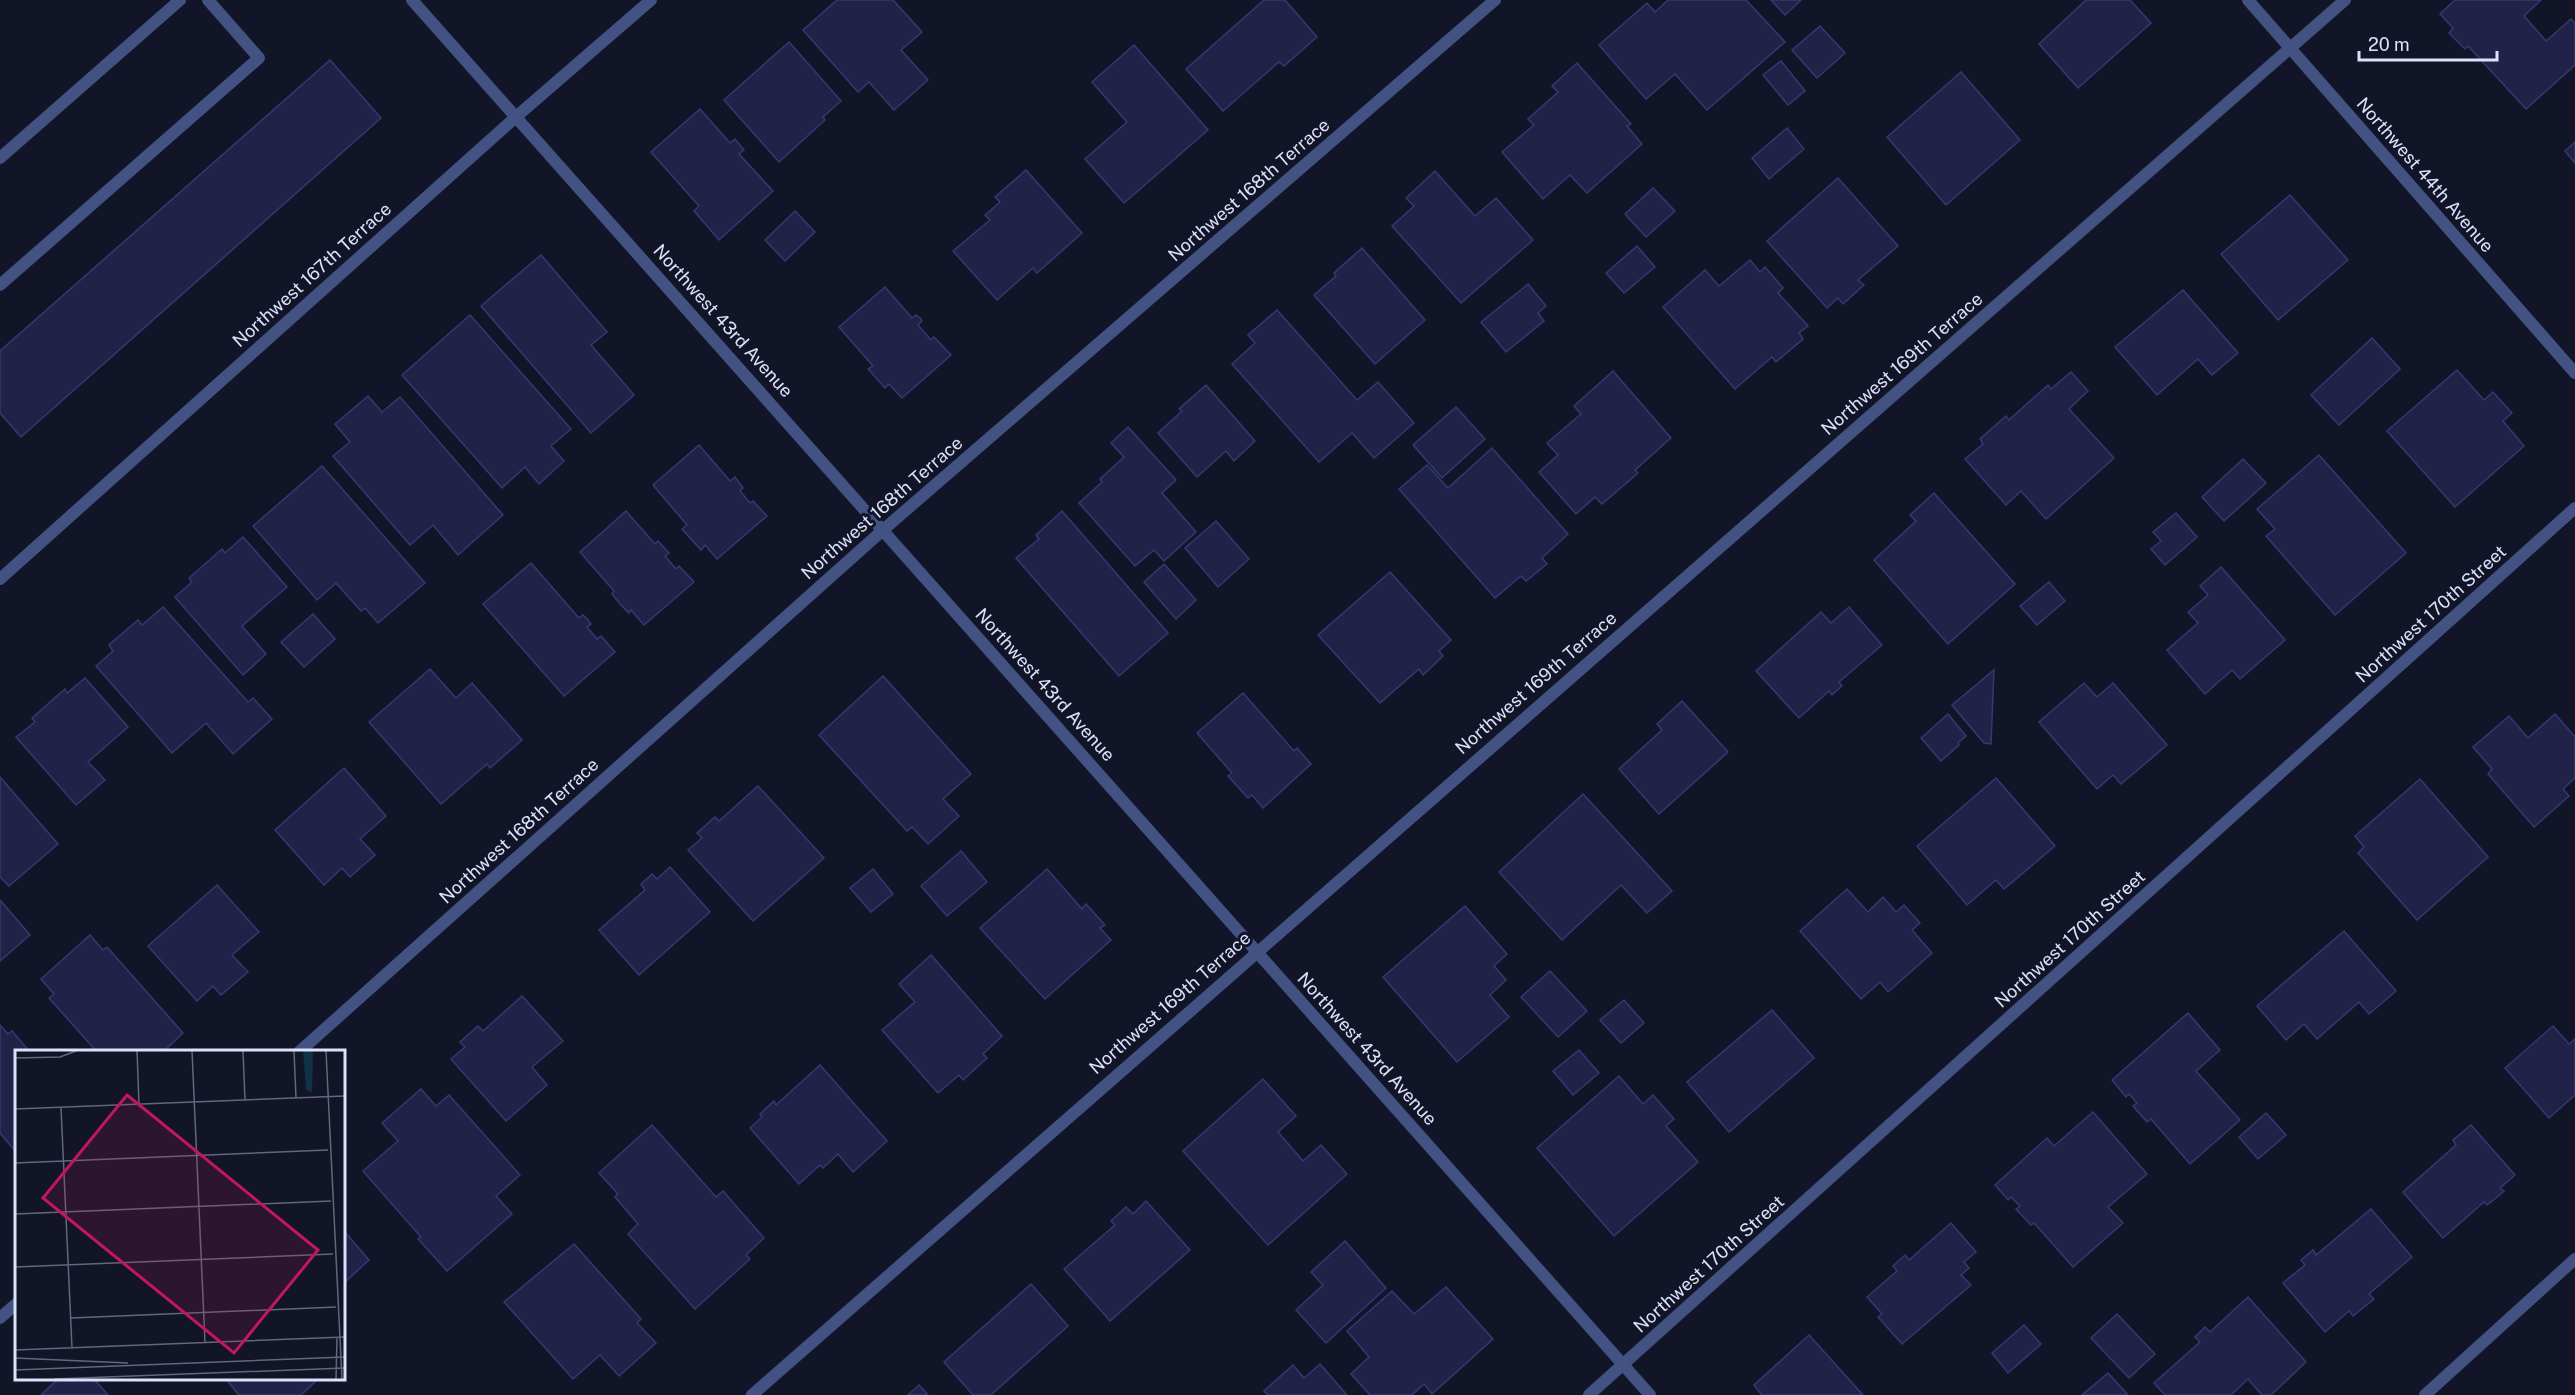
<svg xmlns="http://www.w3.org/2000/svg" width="2575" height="1395" viewBox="0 0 2575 1395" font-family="'Public Sans',sans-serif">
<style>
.building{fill:#202347;stroke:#333a71;stroke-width:1.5}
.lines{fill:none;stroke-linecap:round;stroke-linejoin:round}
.service{stroke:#415283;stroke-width:12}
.minor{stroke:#415283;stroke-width:12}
.tertiary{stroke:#415283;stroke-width:12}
.labels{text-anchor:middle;stroke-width:6;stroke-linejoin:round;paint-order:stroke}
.street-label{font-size:18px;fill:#dce2fc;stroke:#121528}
.inset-road{fill:none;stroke:#63677d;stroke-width:1.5}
.view{fill:#c2185b;fill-opacity:0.15;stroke:#c2185b;stroke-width:3}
.inset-edge{fill:none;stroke:#dce2fc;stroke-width:3}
</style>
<rect width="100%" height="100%" fill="#121528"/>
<g class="building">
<path d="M837,0H893L922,32L901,50L928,80L894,110L869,82L858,92L803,30Z"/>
<path d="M1264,0H1285L1317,37L1284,66L1279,62L1223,111L1186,69Z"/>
<path d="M1668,0H1746L1785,42L1707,110L1675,74L1646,99L1599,45L1647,3L1655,12Z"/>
<path d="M1771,0H1801L1785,15Z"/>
<path d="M2086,0H2130L2151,23L2078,88L2039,44Z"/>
<path d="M2455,0H2541L2524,16L2546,41L2571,19L2575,23V65L2526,109L2468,46L2465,49L2449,33L2453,28L2440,14Z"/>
<path d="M1820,26L1845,53L1817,78L1792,50Z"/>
<path d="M789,42L841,101L823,117L825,120L779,162L724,100Z"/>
<path d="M1134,45L1208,130L1124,203L1085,159L1127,122L1092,82Z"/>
<path d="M330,60L381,118L21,437L0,413V351Z"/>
<path d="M1781,61L1805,91L1788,105L1763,75Z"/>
<path d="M1577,63L1631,124L1627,126L1642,144L1587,193L1570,175L1543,199L1502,152L1534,125L1528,119L1558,92L1552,86Z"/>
<path d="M1961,72L2020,140L1946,205L1887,137Z"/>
<path d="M700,109L730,143L735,139L744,150L739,154L773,191L719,240L694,211L699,206L651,152Z"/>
<path d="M1787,128L1804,149L1769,179L1752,158Z"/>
<path d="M2575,142V163L2565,151Z"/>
<path d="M1026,170L1082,233L1037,273L1033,268L997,300L953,251L990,220L985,215L1000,202L995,197Z"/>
<path d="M1435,171L1475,216L1496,198L1533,240L1461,303L1392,226L1414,206L1406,198Z"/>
<path d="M1838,178L1898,246L1858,280L1864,285L1843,304L1838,298L1827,308L1767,241Z"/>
<path d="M1653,188L1675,211L1646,237L1625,214Z"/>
<path d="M2290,195L2348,260L2278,320L2221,254Z"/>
<path d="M795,211L815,232L785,261L765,240Z"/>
<path d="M1637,246L1655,267L1624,293L1606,273Z"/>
<path d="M1362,248L1425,320L1375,364L1314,295L1336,276L1334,273Z"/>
<path d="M541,255L607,332L591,345L634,395L591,433L481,306Z"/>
<path d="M1750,260L1760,272L1765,267L1783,288L1778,293L1808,326L1799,333L1803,339L1776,362L1772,357L1735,389L1663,307L1705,270L1719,286Z"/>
<path d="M1528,284L1546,306L1538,313L1544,321L1506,352L1481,322Z"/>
<path d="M885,287L912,318L916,315L920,318L922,321L918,325L931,340L934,337L951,355L902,398L889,384L885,388L868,369L873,366L839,327Z"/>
<path d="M2183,290L2238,353L2212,375L2198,359L2157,395L2115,347Z"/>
<path d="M1277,310L1357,400L1378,382L1414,423L1374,458L1352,433L1319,462L1232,364L1255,343L1248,335Z"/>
<path d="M470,315L571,429L551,446L564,461L539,484L525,467L502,488L402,375Z"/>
<path d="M2372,338L2400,369L2339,425L2311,395Z"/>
<path d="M2457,370L2484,400L2493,392L2512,413L2503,421L2524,446L2455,507L2387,431Z"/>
<path d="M1613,371L1671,438L1635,470L1638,473L1602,504L1595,497L1576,514L1539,472L1558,455L1547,443L1581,414L1574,406Z"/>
<path d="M2071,372L2088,391L2069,409L2114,458L2046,519L2021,491L2006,505L1965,459L1983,444L1980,439L2006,416L2009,420L2048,385L2051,389Z"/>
<path d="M1206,385L1255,441L1234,461L1226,451L1197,477L1158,433L1182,411L1179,409Z"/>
<path d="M368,396L382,412L400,397L503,515L458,555L433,525L410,545L333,456L350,442L335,424Z"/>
<path d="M1456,407L1485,439L1442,478L1413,445Z"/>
<path d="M1128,427L1176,480L1162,493L1196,532L1164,561L1154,550L1135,566L1079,503L1102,482L1100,479L1124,457L1111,443Z"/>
<path d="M699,445L730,481L735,477L743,488L740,491L750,503L753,501L767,516L717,559L705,545L701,550L682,529L687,525L653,485Z"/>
<path d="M1492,448L1568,534L1542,558L1547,564L1526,581L1521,576L1495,598L1399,489L1427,465L1448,488Z"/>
<path d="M2319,455L2406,553L2335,615L2266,536L2275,529L2257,509Z"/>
<path d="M2243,459L2266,483L2224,521L2202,497Z"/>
<path d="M322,466L425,583L378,623L365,608L361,611L336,583L317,600L253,526Z"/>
<path d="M1934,493L2015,584L1948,644L1874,560L1916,521L1910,515Z"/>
<path d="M626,511L655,544L658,541L669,553L665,556L676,569L679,566L694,582L644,625L631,610L629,613L620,604L612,594L614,591L580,552Z"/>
<path d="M1062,511L1168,633L1119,676L1016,558L1039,539L1036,535Z"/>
<path d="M2176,513L2197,537L2165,565L2151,549L2161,541L2153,532Z"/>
<path d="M1216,521L1249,559L1218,587L1185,548Z"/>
<path d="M243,537L287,587L242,626L266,654L243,675L175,597L192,582L189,578L222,549L225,553Z"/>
<path d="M531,563L579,618L583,615L587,619L591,624L587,627L597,639L601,636L615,652L564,696L483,604Z"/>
<path d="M1164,564L1196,600L1176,619L1144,582Z"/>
<path d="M2221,567L2285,640L2240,679L2232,670L2205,694L2167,650L2198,623L2188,612L2208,595L2200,586Z"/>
<path d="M1390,572L1451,640L1439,651L1443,656L1423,675L1419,669L1380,703L1318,635Z"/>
<path d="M2049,582L2065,601L2037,625L2020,606Z"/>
<path d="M163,607L248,702L253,698L272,719L233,754L206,723L172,753L96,666L113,651L109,645L138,620L142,625Z"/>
<path d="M1849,607L1882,645L1839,682L1842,686L1832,695L1829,691L1799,718L1756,671L1821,612L1831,623Z"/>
<path d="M313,614L335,639L304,667L281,642Z"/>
<path d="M430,669L456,698L472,683L522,740L490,768L487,764L441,804L369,722Z"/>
<path d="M1994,670L1991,744L1984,743L1952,705Z"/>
<path d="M883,676L971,774L943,799L959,816L928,844L912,827L907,831L819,735Z"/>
<path d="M85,678L128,727L88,762L105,780L76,805L16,737L35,722L32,718L65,689L67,693Z"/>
<path d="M2084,683L2097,697L2113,683L2167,745L2121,784L2113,775L2097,789L2039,722Z"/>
<path d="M1243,693L1294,751L1297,748L1311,764L1263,808L1252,795L1248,798L1228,776L1232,773L1197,733Z"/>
<path d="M1682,701L1728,752L1659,814L1619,769L1662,730L1657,724Z"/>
<path d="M1948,714L1966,736L1958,743L1959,745L1941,761L1921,738Z"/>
<path d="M2555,714L2575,737V778L2563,789L2569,796L2534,827L2488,774L2492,769L2473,747L2509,716L2528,738Z"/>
<path d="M344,768L386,816L360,839L375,855L350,877L342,868L324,885L275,830Z"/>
<path d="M0,777L58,844L9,886L0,877Z"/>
<path d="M1996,778L2055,846L2004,889L1996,880L1967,905L1917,846Z"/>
<path d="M2420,779L2488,857L2417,920L2358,853L2364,847L2355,836Z"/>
<path d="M758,786L824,858L753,921L688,850L702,838L697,833L715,817L719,821Z"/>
<path d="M1583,794L1672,891L1647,913L1621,885L1562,940L1499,872Z"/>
<path d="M961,851L987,882L947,916L921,886Z"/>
<path d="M670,867L710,912L639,975L599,930L645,890L641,884L652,874L657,879Z"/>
<path d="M873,869L893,894L871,912L850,888Z"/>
<path d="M1047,869L1082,909L1086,904L1105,925L1100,928L1111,940L1045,999L980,928Z"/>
<path d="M217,885L259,932L232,955L248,972L221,995L213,986L197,1001L148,946Z"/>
<path d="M1847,889L1868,912L1883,897L1896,912L1904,905L1920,923L1912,930L1932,953L1888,992L1880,982L1861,999L1800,931Z"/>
<path d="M0,900L30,935L0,961Z"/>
<path d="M1465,906L1507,954L1494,966L1506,980L1490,995L1509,1017L1457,1062L1383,977Z"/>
<path d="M2344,931L2396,991L2369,1014L2359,1002L2317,1039L2304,1024L2286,1040L2257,1006Z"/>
<path d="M90,935L103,950L107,947L183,1033L163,1052H97L49,998L54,994L41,979Z"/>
<path d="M931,955L1002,1036L983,1054L987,1058L963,1080L959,1075L938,1093L882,1030L915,1002L899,984Z"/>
<path d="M1550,971L1587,1011L1558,1037L1521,997Z"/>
<path d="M522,996L563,1041L532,1067L547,1085L506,1121L451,1059L465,1047L460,1042L478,1026L483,1031Z"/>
<path d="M1624,1000L1644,1023L1621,1043L1600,1020Z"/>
<path d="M1772,1010L1814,1058L1729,1132L1687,1082Z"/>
<path d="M2188,1013L2220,1050L2196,1071L2240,1120L2190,1164L2151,1119L2147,1122L2133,1106L2137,1103L2129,1094L2126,1097L2112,1080Z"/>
<path d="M0,1025L8,1034L12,1031L30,1052H16V1152L0,1133Z"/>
<path d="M2553,1026L2569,1044L2575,1039V1095L2549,1118L2505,1068Z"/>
<path d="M1579,1050L1599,1073L1573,1095L1553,1071Z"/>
<path d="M820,1065L887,1141L853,1172L838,1154L823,1168L820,1165L799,1184L750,1128L762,1117L760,1114L774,1101L776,1105Z"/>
<path d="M1619,1076L1643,1104L1653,1095L1674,1119L1666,1126L1698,1162L1614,1236L1537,1148Z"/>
<path d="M1263,1079L1296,1116L1278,1132L1303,1161L1321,1145L1347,1174L1268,1245L1183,1151Z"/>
<path d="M421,1089L436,1106L449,1095L520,1175L496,1196L512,1214L447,1271L418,1239L421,1237L363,1171L398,1141L382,1123Z"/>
<path d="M2093,1112L2147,1174L2108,1207L2123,1223L2073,1267L2034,1223L2031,1225L2016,1209L2020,1206L2011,1197L2008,1200L1995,1185L2047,1138L2054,1146Z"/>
<path d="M2266,1113L2286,1135L2258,1159L2239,1137Z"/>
<path d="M652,1125L716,1197L723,1191L764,1238L746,1255L750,1259L695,1309L628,1234L638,1224L615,1197L618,1194L599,1173Z"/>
<path d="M2471,1125L2515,1175L2500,1188L2504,1191L2496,1198L2487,1205L2484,1202L2443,1238L2403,1192L2456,1145L2453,1140Z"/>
<path d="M1146,1201L1190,1250L1110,1321L1064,1269L1115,1225L1111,1221L1126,1207L1133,1214Z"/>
<path d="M2371,1209L2412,1257L2369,1294L2374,1299L2353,1316L2349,1311L2325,1332L2283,1283L2305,1265L2301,1260L2313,1250L2316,1255Z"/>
<path d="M1951,1223L1976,1252L1964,1262L1969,1268L1961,1275L1971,1285L1902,1344L1878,1317L1882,1314L1867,1297L1897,1271L1893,1266L1905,1255L1909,1260Z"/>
<path d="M344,1231L369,1260L344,1283Z"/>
<path d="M1345,1241L1386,1288L1326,1343L1296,1310L1323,1285L1311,1272Z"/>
<path d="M574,1244L641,1319L637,1323L656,1343L619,1376L600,1355L573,1379L504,1302Z"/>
<path d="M1031,1284L1068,1326L991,1395H973L944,1362Z"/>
<path d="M1446,1287L1493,1339L1432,1394L1424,1384L1412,1395H1370L1351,1374L1369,1357L1347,1331L1392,1291L1414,1314Z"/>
<path d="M2248,1297L2306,1362L2271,1395H2262L2248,1379L2231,1395H2165L2154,1383L2200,1342L2195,1337L2205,1327L2210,1332Z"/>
<path d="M2117,1314L2155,1354L2129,1378L2091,1338Z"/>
<path d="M2024,1325L2041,1344L2008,1373L1992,1353Z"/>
<path d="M1809,1335L1863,1395H1762L1754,1385Z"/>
<path d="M1320,1364L1347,1395H1268L1264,1391L1293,1365L1304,1378Z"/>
<path d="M2108,1373L2128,1395H2082Z"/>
<path d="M59,1378H93L108,1395H41Z"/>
<path d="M225,1378H317L318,1379L301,1395H239Z"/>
<path d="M919,1385L928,1395H908Z"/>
</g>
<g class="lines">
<path class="service" d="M0,285L259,58L208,0"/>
<g class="minor">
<path d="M412,0L1650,1395"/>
<path d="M2248,0L2575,373"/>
<path d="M0,579L517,116L651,0"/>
<path d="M299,1052L883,530L1495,0"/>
<path d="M0,1318L16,1304"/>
<path d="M752,1395L2345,0"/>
<path d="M1589,1395L2575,508"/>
<path d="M2425,1395L2575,1259"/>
</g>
<path class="tertiary" d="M0,158L180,0"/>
</g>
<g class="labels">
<g class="street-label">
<text transform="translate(2425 175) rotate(49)" y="6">Northwest 44th Avenue</text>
<text transform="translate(1249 190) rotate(-41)" y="6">Northwest 168th Terrace</text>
<text transform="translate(312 275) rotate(-42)" y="6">Northwest 167th Terrace</text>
<text transform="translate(723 321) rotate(48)" y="6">Northwest 43rd Avenue</text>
<text transform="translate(1902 364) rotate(-41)" y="6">Northwest 169th Terrace</text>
<text transform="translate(882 508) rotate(-41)" y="6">Northwest 168th Terrace</text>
<text transform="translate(2431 614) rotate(-42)" y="6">Northwest 170th Street</text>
<text transform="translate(1536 683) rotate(-41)" y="6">Northwest 169th Terrace</text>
<text transform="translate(1045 685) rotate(48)" y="6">Northwest 43rd Avenue</text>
<text transform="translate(519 831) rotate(-42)" y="6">Northwest 168th Terrace</text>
<text transform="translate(2070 939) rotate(-42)" y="6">Northwest 170th Street</text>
<text transform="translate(1170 1003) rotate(-41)" y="6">Northwest 169th Terrace</text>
<text transform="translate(1367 1049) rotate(48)" y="6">Northwest 43rd Avenue</text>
<text transform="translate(1709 1264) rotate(-42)" y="6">Northwest 170th Street</text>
</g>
</g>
<g transform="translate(15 1050)">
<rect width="330" height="330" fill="#121528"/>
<path d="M288,1H298L297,42L291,40Z" fill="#0f3244"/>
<path class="inset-road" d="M122,1L124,54M177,1L190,293M228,1L230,50M279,1L281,48M311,1L327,329M0,8L45,7L61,1M46,58L57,298M0,59L330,46M0,113L313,100M0,164L316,151M0,217L318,204M56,268L321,257M0,300L330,287M0,308L113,313M0,320L330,307M39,329L330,318M321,329L322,288"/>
<path class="view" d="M112,45L303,200L219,303L28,148Z"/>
<rect width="330" height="330" class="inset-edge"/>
</g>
<path d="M2359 51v9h138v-9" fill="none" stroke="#dce2fc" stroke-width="3"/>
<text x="2368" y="51" font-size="18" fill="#dce2fc" stroke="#121528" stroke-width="4.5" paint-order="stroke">20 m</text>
</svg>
